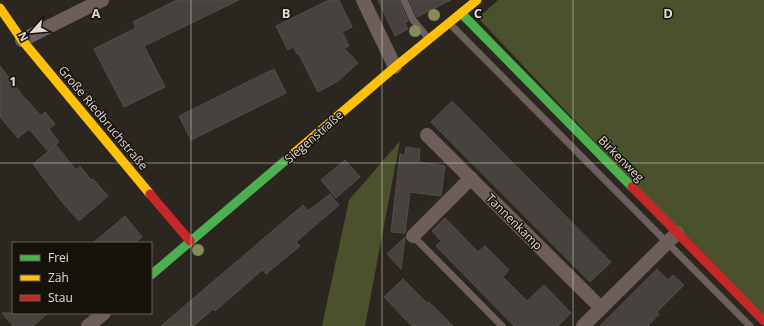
<svg xmlns="http://www.w3.org/2000/svg" width="764" height="326" viewBox="0 0 764 326" font-family="'Open Sans',sans-serif">
<style>
.green{fill:#4b512c}
.building{fill:#47423d;stroke:#544e49}
.lines{fill:none;stroke-linecap:round;stroke-linejoin:round}
.lane{stroke:#6d5e5c;stroke-width:7}
.street{stroke:#6d5e5c;stroke-width:14}
.fast{stroke:#4caf50;stroke-width:9}
.slow{stroke:#ffc107;stroke-width:9}
.jam{stroke:#c62828;stroke-width:9}
.tree{fill:#858c5a}
.grid{fill:none;stroke:#e1dad1;stroke-width:1;stroke-opacity:0.55}
.labels{text-anchor:middle;stroke-width:3;stroke-linejoin:round;paint-order:stroke}
.street-label{font-size:12px;fill:#e1dad1;stroke:#16110b}
.grid-label{font-size:13px;text-anchor:middle;font-weight:bold;fill:#e1dad1;stroke:#16110b;stroke-width:3;stroke-linejoin:round;paint-order:stroke}
</style>
<rect width="100%" height="100%" fill="#2c2620"/>
<g class="green">
<path d="M498,0H764V321L478,18Z"/>
<path d="M400,141L365,326H322L349,200Z"/>
</g>
<g class="building">
<path d="M177,0H239L144,46L165,87L124,107L94,49L136,28L133,22Z"/>
<path d="M329,0H339L352,27L342,32L349,46L344,48L358,63L338,81L318,92L299,54H297L293,47L288,50L276,26Z"/>
<path d="M378,0H399L408,21L405,23L408,29L395,36Z"/>
<path d="M409,0H451L417,17Z"/>
<path d="M0,66L25,99H26L41,116L45,112L55,124L49,129L59,142L48,151L29,129L18,138L0,117Z"/>
<path d="M274,69L286,93L191,140L179,116Z"/>
<path d="M452,101L611,262L590,282L431,122Z"/>
<path d="M56,145L76,170L80,166L91,180L93,179L108,196L79,221L62,202L33,164Z"/>
<path d="M406,147L420,149L419,162L445,166L441,196L410,192L405,233L391,232L400,154L405,155Z"/>
<path d="M345,160L360,177L336,198L321,180Z"/>
<path d="M330,194L339,205L296,242L300,246L266,274L263,270L261,271L215,311L213,309L194,326H161L303,205L308,211Z"/>
<path d="M125,216L142,237L134,243H93Z"/>
<path d="M445,218L478,252L485,246L509,270L503,277L527,301L544,285L571,313L558,326H514L436,246L441,241L432,231Z"/>
<path d="M405,237L401,269L387,254Z"/>
<path d="M657,269L668,280L673,275L684,285L657,312L659,314L648,326H600Z"/>
<path d="M403,279L427,303L429,302L453,326H412L384,297Z"/>
<path d="M2,313H48L33,326H13Z"/>
</g>
<g class="lines">
<g class="lane">
<path d="M404,0L413,20L428,38"/>
<path d="M450,24L750,326"/>
<path d="M413,236L502,326"/>
</g>
<g class="street">
<path d="M363,0L395,67"/>
<path d="M22,40L102,0"/>
<path d="M427,135L601,308"/>
<path d="M413,236L471,178"/>
<path d="M88,326L104,313"/>
<path d="M583,326L677,233"/>
</g>
<g class="fast">
<path d="M461,13L632,187"/>
<path d="M151,275L293,154"/>
</g>
<g class="slow">
<path d="M0,8L22,40L150,194"/>
<path d="M293,154L395,67L477,0"/>
</g>
<g class="jam">
<path d="M632,187L764,321"/>
<path d="M150,194L190,241"/>
</g>
</g>
<g class="tree">
<circle cx="434" cy="15" r="6"/>
<circle cx="415" cy="31" r="6"/>
<circle cx="198" cy="250" r="6"/>
</g>
<path class="grid" d="M191,0V326M382,0V326M573,0V326M0,163H764"/>
<g class="labels">
<g class="street-label">
<text transform="translate(103 118) rotate(50)" y="4">Große Riedbruchstraße</text>
<text transform="translate(314 137) rotate(-41)" y="4">Siegenstraße</text>
<text transform="translate(621 159) rotate(45)" y="4">Birkenweg</text>
<text transform="translate(514 222) rotate(45)" y="4">Tannenkamp</text>
</g>
</g>
<g class="grid-label">
<text x="96" y="18">A</text>
<text x="286" y="18">B</text>
<text x="478" y="18">C</text>
<text x="668" y="18">D</text>
<text x="13" y="86">1</text>
</g>
<rect x="12" y="242" width="140" height="72" fill="#16110b" stroke="#67615a"/>
<rect x="20" y="255" width="20" height="6" fill="#4caf50" stroke="#67615a"/>
<text x="48" y="262" font-size="12" fill="#e1dad1">Frei</text>
<rect x="20" y="275" width="20" height="6" fill="#ffc107" stroke="#67615a"/>
<text x="48" y="282" font-size="12" fill="#e1dad1">Zäh</text>
<rect x="20" y="295" width="20" height="6" fill="#c62828" stroke="#67615a"/>
<text x="48" y="302" font-size="12" fill="#e1dad1">Stau</text>
<g transform="translate(32 32) rotate(243)" stroke="#16110b" stroke-width="3" paint-order="stroke">
<path d="M0-3L7 15L0 10L-7 15Z" fill="#e1dad1"/>
<text y="-6" font-size="11" font-weight="bold" text-anchor="middle" fill="#e1dad1">N</text>
</g>
</svg>
